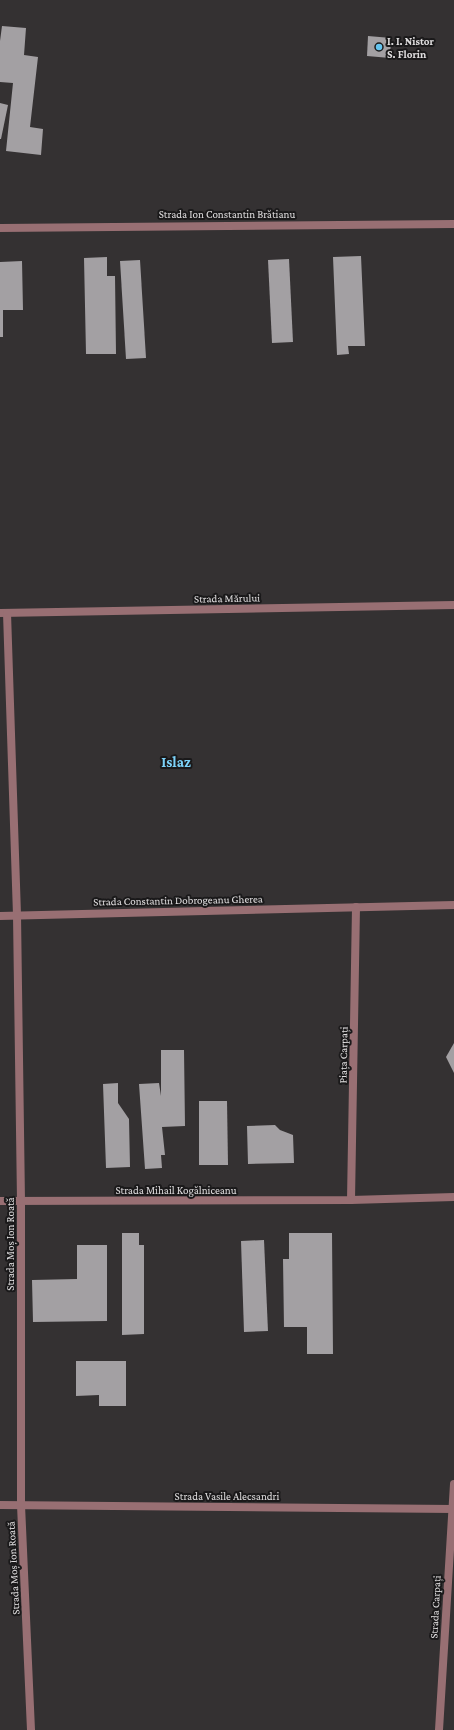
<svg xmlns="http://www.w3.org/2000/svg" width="454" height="1730" viewBox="0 0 454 1730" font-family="'Crimson Pro',serif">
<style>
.building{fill:#a3a0a3}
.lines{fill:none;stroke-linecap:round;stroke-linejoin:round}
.street{stroke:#986f73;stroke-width:8}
.poi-dot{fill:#65c5ef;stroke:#1a191a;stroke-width:1.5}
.labels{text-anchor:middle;stroke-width:4;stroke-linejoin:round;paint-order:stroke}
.poi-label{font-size:11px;font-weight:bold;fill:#e0dedf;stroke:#1a191a;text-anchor:start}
.street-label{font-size:11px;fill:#e0dedf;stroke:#1a191a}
.district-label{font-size:15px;font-weight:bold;fill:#7cd2f9;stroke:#1a191a}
</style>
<rect width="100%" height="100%" fill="#343132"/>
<g class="building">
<path d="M2,26L26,28L24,55L38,57L30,127L43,129L41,155L6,151L13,83L0,82V41Z"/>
<path d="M368,36L391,38L390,58L367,56Z"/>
<path d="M0,103L8,105L1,139H0Z"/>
<path d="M361,256L365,346H348L349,354L337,355L333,257Z"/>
<path d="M107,257V276H115L116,354H86L84,258Z"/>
<path d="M289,259L293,342L272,343L268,260Z"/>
<path d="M140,260L146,358L126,359L120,261Z"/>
<path d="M22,261L23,310H3V337H0V262Z"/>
<path d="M454,1043V1073L446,1057Z"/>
<path d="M161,1050H184L185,1126L162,1127L165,1155H161L162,1168L145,1169L139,1084L159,1083L161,1096Z"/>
<path d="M118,1083V1103L129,1119L130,1167L106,1168L103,1084Z"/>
<path d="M199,1101H227L228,1165H199Z"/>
<path d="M275,1125L280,1130L293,1135L294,1163L248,1164L247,1126Z"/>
<path d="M122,1233H139V1245H144V1334L122,1335Z"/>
<path d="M289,1233H332L333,1354H307V1327H284L283,1259H289Z"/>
<path d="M264,1240L268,1331L244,1332L241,1241Z"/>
<path d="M77,1245H107V1321L33,1322L32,1280L77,1279Z"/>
<path d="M76,1361H126V1406H99V1395L76,1396Z"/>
</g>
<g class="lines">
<g class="street">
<path d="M0,228L454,224"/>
<path d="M0,613L454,605"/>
<path d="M7,613L17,915L21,1201V1505L31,1730"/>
<path d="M0,916L454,905"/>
<path d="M351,1200L356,907"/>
<path d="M0,1201L351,1200L454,1197"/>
<path d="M0,1505L454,1509"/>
<path d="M439,1730L454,1484"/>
</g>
</g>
<circle class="poi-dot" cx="379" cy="47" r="4"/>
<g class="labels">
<g class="poi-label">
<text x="387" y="45">I. I. Nistor<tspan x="387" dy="13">S. Florin</tspan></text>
</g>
<g class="street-label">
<text x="227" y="218">Strada Ion Constantin Brătianu</text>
<text transform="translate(227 598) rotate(-1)" y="4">Strada Mărului</text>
<text transform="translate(178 900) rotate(-1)" y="4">Strada Constantin Dobrogeanu Gherea</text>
<text transform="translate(343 1055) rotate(-89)" y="4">Piața Carpați</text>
<text x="176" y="1194">Strada Mihail Kogălniceanu</text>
<text transform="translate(10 1244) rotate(-90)" y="4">Strada Moș Ion Roată</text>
<text x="227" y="1500">Strada Vasile Alecsandri</text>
<text transform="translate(13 1568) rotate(-93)" y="4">Strada Moș Ion Roată</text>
<text transform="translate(435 1607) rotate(-87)" y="4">Strada Carpați</text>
</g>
<g class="district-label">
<text x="176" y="767">Islaz</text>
</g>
</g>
</svg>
